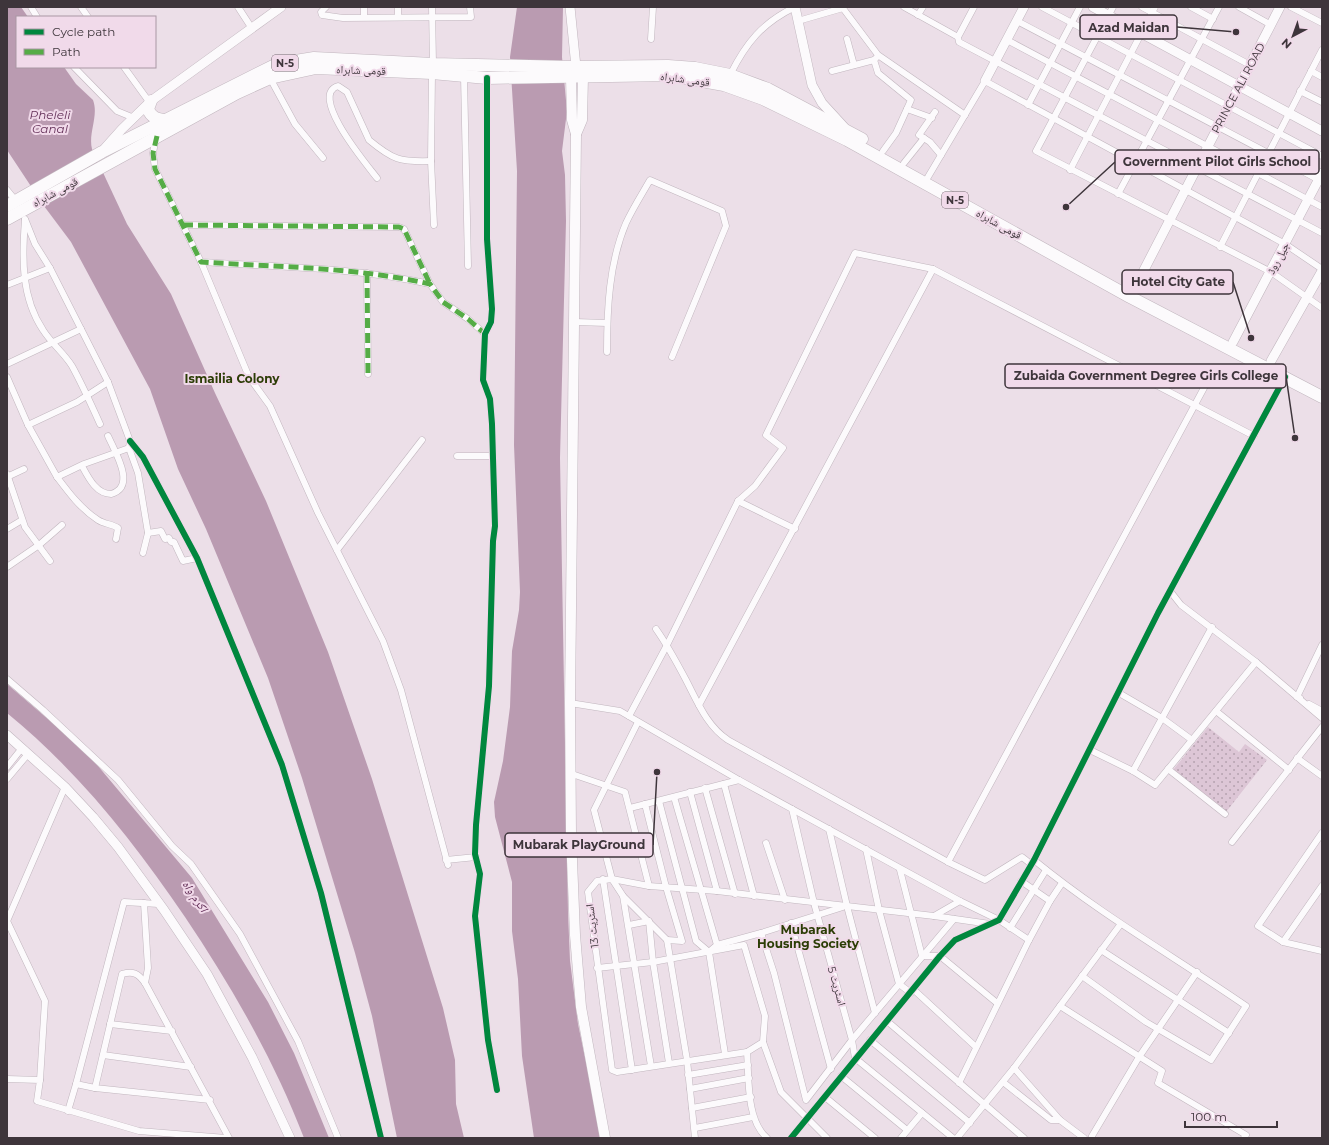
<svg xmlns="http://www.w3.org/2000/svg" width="1329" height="1145" viewBox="0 0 1329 1145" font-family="Montserrat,'Noto Naskh Arabic',sans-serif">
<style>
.park{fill:url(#park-dots)}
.water{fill:#ba9bb1}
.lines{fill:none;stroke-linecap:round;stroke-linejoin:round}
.street-casing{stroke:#c1b6be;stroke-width:7}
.secondary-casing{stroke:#c1b6be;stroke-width:10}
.primary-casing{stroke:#c1b6be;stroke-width:11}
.highway-casing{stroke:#c1b6be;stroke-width:13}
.street{stroke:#fcfafc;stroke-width:6}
.secondary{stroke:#fcfafc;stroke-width:9}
.primary{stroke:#fcfafc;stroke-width:10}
.highway{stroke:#fcfafc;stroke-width:12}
.quiet{stroke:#55ac46;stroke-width:5;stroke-dasharray:10 5;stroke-linecap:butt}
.cycleway-casing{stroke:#f1daea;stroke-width:8}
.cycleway{stroke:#00873e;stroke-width:6}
.labels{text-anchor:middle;stroke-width:4;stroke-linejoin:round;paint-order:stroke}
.shield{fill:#f1daea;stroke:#746670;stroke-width:1}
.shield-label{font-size:10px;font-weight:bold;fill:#3e353b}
.street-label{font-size:11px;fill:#3e353b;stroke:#f1daea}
.water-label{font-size:12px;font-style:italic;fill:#65325a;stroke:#f1daea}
.neighbourhood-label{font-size:12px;font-weight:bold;fill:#2c3d06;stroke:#f1daea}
.leader{fill:none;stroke:#3e353b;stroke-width:1.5}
.callout-dot{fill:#3e353b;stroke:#f1daea;stroke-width:1.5}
.callout{fill:#f1daea;stroke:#3e353b;stroke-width:1.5}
.callout-label{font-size:12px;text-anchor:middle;font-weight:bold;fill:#3e353b}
</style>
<defs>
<pattern id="park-dots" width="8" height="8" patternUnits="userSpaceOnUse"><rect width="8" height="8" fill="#ddc6d6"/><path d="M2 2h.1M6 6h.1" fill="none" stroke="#b5a2af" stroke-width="1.8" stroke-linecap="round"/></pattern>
</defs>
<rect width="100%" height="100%" fill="#ecdfe8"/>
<path class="park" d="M1208,727L1239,752L1245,744L1267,760L1226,812L1173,770Z"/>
<g class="water">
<path d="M7,7H21L28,17H17V67H64L76,84L93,100C99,116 88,133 92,149L127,224L171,294L215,393L266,501L328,652L372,779L443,1008L455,1060L456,1104L464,1138H397L372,1016L355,953L302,778L268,678L206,529L178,469L150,389L71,242L44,206L7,150Z"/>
<path d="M517,7H563L562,57L567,111L562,151L565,175L566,221L560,458L568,912L570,961L578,1024L602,1138H534L522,1056L518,979L512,931V882L495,817L494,802L503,761L510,707L512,651L519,610L520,592L514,445L517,171L510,57Z"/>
<path d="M7,684L69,737L98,766L192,878L268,1002L294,1053L329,1138H304C274,1060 232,987 185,917C134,842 78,771 7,713Z"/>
</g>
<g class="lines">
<defs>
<g id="street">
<path d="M31,7L37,17"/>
<path d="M81,7L88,17"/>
<path d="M238,7L251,27"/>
<path d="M326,7L321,12L322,15L343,18L471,17L470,7"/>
<path d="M364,7V17"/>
<path d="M398,7V17"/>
<path d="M432,7L433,64"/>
<path d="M842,7L878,55L965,115"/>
<path d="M904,7L958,37"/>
<path d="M974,7L958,37L959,42L1322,233"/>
<path d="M1042,7L1322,156"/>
<path d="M1113,7L1036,151L1271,272L1322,308"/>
<path d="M1142,7L1250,65"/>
<path d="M1191,7L1213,19"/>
<path d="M1239,7L1271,25"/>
<path d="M1291,7L1322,23"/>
<path d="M918,15L923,7"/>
<path d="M798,21L843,8"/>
<path d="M1017,21L1321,181"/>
<path d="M651,39L653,7"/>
<path d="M847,39L854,65"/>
<path d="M1007,40L1322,207"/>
<path d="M874,60L878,73L911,100L896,133L883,151"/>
<path d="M74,67L117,111L134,118"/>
<path d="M124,67L150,103"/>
<path d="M832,71L874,60L876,58"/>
<path d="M1311,71L1322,77"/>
<path d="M432,73L431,161L434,225"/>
<path d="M730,75C746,43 762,23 795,7"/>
<path d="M464,76L468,266"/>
<path d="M270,78L295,124L323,158"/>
<path d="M487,78V239L492,309L491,322L485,334L483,380L490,399L492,424L495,526L493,541L489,686L476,825L475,854L480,874L475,916L488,1040L497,1090"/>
<path d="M1300,91L1322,102"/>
<path d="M1028,105L1080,7"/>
<path d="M907,109L932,118"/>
<path d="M935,112L919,135L930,142L941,155"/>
<path d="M156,137L153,153L155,169L201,262C277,267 355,267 430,284L443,302L468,319L485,334"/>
<path d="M904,163L924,138"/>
<path d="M1070,170L1155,7"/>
<path d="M928,177L985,81L1285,244L1322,269"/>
<path d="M377,178C367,165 308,95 338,86L347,92L369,140C393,160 400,162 431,161"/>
<path d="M7,190L16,201"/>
<path d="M1118,194L1219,7"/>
<path d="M25,219L35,244L50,268L108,382L130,441L129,448L138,473L148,533L143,553"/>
<path d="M25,220C22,258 21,297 43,330C51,343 64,353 72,366C82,384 91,404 100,424"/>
<path d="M183,225L399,227L404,229L430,284"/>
<path d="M1220,247L1322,50"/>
<path d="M201,262L249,377L270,406L318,513L383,641L401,690L448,865"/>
<path d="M367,273L368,374"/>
<path d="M7,285L50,268"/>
<path d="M575,322L607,323"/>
<path d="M607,352C607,309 609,263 626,223C633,208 642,194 650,180L722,211L726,226L672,357"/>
<path d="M7,364L81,329"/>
<path d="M7,377L28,425L57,477L84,464L129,448"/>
<path d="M28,425L77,402L108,382"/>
<path d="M130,441L143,457L197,558L282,765L321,893L381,1138"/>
<path d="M457,456H493"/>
<path d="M82,466C88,477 96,494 111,494C137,487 115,452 108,436"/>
<path d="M7,474L25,527L50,561"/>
<path d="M7,477L24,469"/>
<path d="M57,477C69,493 81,509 98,520C104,524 112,524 118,528L116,539"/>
<path d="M738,501L755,486L783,448L766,435L855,253L933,269L1254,436"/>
<path d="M7,529L22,520"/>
<path d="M148,533L161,531L165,539L169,538L171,542H174L183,561L197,558"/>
<path d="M337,550L422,440"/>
<path d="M7,567L39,545L62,525"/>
<path d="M1170,591L1181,605L1256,662L1322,718"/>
<path d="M656,629C668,646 677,663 686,680C698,703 707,726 728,740L948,862L985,880L1022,857L1031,864"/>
<path d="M7,679L43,710L118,780L172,846L191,864L240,934L298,1041L338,1138"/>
<path d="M1119,693L1162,718L1192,740"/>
<path d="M1300,698L1297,697L1322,645"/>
<path d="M570,703L620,711L739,780L960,901"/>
<path d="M1309,704L1322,711"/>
<path d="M699,705L933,269"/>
<path d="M1216,711L1289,770"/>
<path d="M629,716L667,645L738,501L795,529"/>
<path d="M638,722L594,810L612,879L623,896L667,940L687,1060L695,1138"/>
<path d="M1090,750L1133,771L1155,785L1256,662"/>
<path d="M1297,758L1322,776"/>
<path d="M7,767L22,748"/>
<path d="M1168,769L1225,814"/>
<path d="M1133,771L1212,627"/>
<path d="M572,774L625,792L649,886"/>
<path d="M7,779L28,754"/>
<path d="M724,784L754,896"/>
<path d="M705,788L735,894"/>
<path d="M690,792L717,891"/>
<path d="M674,797L717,945L710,951"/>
<path d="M659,801L696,941L709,952L725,1054"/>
<path d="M645,804L666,887L682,941L667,940"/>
<path d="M630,808L739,780"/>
<path d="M792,809L814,903L852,1040L855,1058L953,1138"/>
<path d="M829,829L847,906L875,1013"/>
<path d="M1322,833L1258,926L1283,942L1322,951"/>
<path d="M1232,842L1322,727"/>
<path d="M766,843L785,900"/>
<path d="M866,849L879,910L899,984L911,993"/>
<path d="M446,860L476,857"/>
<path d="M1034,860C1101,915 1175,957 1246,1006L1211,1060L1146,1022L1082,976"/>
<path d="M948,862L1212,373"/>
<path d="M900,870L922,956H940L997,1003"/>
<path d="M603,879L632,1070"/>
<path d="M1021,881L1050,901"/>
<path d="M623,896L651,1066"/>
<path d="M144,903L148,968L145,983"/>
<path d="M934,916L990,924"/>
<path d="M7,921L45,1001L40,1080"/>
<path d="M7,921L65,787"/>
<path d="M791,923L831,1069"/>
<path d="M629,925L649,921L653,962L669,1063"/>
<path d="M1010,928L1046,870"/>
<path d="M761,933L774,973L806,1100L852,1040L954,919"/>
<path d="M1283,942L1322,886"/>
<path d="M717,945L761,933L843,907"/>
<path d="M1101,950L1229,1033"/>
<path d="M597,968L653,962L744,945L765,1016L763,1042L781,1092L827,1138"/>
<path d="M913,989L976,1047"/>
<path d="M1060,1006L1162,1071L1158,1083L1246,1135L1244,1138"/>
<path d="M887,1021L1024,1138"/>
<path d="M110,1024L172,1031"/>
<path d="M870,1040L970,1123"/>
<path d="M763,1042L747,1052L617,1072L612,1070L588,892L597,881L612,879L649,886L717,891L934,916L960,901L999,920L1029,940"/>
<path d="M747,1052C749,1078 746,1120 767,1138"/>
<path d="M103,1055L191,1067"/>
<path d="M1014,1068L1060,1120"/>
<path d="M688,1075L748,1065"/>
<path d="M841,1076L907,1130"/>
<path d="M7,1079L40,1080L37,1101L139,1131L226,1138"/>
<path d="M1003,1082L1051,1120H1060L1084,1138"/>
<path d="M959,1083L1029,940L1050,901L1062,883"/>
<path d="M95,1088L76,1084L124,902L159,904"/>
<path d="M690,1089L749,1078"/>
<path d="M825,1097L875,1138"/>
<path d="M210,1100L95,1088L122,974C133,971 138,973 145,983L229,1138"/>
<path d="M692,1108L751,1097"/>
<path d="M68,1111L76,1084"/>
<path d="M695,1128L753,1117"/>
<path d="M1092,1136L1139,1057L1197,972"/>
<path d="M791,1138L940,956L955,940L999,920L1034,860L1158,613L1285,377"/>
<path d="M901,1138L922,1113"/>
<path d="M957,1138L1014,1068L1120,925"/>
</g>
<g id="secondary">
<path d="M570,7L576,67"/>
<path d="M795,7L812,85L822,103L844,127"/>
<path d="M1093,7L1322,131"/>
<path d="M985,81L1024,7"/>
<path d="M105,148L122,129L151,101L281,7"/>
<path d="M1130,297L1280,7"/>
<path d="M1233,342L1322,173"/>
<path d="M1271,361L1322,271"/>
<path d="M7,735L65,787L93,817L118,847L164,910L207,974L252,1057L290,1138"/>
</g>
<g id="primary">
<path d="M571,77L572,120L576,134L570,703L571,835L575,935L581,1007L605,1138"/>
<path d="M576,134L582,120L583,77"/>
</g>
<g id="highway">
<path d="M151,101L148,109C151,117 156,119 165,120"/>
<path d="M7,206L102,152L277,64L314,58L433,64L572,67L668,66L695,68L730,75L768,89L862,139"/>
<path d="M7,219L237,93L270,78L316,68L432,73L487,78L669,75L724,85L763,99L847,140L1130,297L1322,397"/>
</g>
</defs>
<use href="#street" class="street-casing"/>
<use href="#secondary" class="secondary-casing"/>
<use href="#primary" class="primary-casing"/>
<use href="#highway" class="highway-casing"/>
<use href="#street" class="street"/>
<use href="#secondary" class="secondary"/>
<use href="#primary" class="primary"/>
<use href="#highway" class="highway"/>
<g class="quiet">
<path d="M157,136L153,153L155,169L201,262C277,267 355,267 430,284L443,302L468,319L485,334"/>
<path d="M183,225L399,227L404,229L430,284"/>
<path d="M367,273L368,374"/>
</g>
<defs>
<g id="cycleway">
<path d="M487,78V239L492,309L491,322L485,334L483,380L490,399L492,424L495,526L493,541L489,686L476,825L475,854L480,874L475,916L488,1040L497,1090"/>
<path d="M130,441L143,457L197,558L282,765L321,893L381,1138"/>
<path d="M791,1138L940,956L955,940L999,920L1034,860L1158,613L1285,377"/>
</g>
</defs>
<use href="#cycleway" class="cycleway-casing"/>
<use href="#cycleway" class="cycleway"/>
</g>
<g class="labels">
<g class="shield">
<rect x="272" y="55" width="26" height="16" rx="3"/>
<rect x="942" y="192" width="26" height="16" rx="3"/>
</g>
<g class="shield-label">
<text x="285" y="67">N-5</text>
<text x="955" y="204">N-5</text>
</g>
<g class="street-label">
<text transform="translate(361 70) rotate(2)" y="4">قومی شاہراہ</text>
<text transform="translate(685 79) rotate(7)" y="4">قومی شاہراہ</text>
<text transform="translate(1238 88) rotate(-62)" y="4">PRINCE ALI ROAD</text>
<text transform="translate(55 192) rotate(-28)" y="4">قومی شاہراہ</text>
<text transform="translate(999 224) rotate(29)" y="4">قومی شاہراہ</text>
<text transform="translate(1278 258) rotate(-62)" y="4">جیل روڈ</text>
<text transform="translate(592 926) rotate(-97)" y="4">اسٹریٹ 13</text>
<text transform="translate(837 986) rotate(74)" y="4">اسٹریٹ 5</text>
</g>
<g class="water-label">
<text x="50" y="119">Pheleli<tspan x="50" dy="14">Canal</tspan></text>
<text transform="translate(195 896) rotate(56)" y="4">اکرم واہ</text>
</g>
<g class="neighbourhood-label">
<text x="232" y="383">Ismailia Colony</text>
<text x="808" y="934">Mubarak<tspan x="808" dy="14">Housing Society</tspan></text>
</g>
</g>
<path class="leader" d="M1236 32L1177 27M1066 207L1115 162M1251 338L1233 282M1295 438L1286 376M657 772L653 845"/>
<g class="callout-dot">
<circle cx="1236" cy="32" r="4"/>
<circle cx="1066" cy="207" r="4"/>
<circle cx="1251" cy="338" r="4"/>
<circle cx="1295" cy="438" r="4"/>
<circle cx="657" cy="772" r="4"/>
</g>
<g class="callout">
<rect x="1080" y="15" width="97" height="24" rx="4"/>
<rect x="1115" y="150" width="204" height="24" rx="4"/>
<rect x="1122" y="270" width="111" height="24" rx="4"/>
<rect x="1005" y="364" width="281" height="24" rx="4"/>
<rect x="505" y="833" width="148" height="24" rx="4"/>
</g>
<g class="callout-label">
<text x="1129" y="32">Azad Maidan</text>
<text x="1217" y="166">Government Pilot Girls School</text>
<text x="1178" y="286">Hotel City Gate</text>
<text x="1146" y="380">Zubaida Government Degree Girls College</text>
<text x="579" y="849">Mubarak PlayGround</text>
</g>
<rect width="1329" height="1145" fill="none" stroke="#3e353b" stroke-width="16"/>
<rect x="16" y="16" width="140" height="52" fill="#f1daea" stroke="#a998a4"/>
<rect x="24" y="29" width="20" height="6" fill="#00873e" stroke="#a998a4"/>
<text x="52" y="36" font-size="12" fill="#3e353b">Cycle path</text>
<rect x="24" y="49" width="20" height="6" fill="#55ac46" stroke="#a998a4"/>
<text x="52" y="56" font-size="12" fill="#3e353b">Path</text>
<g transform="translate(1293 36) rotate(221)" stroke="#f1daea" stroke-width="3" paint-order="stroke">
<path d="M0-3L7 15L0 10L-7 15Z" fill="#3e353b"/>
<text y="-6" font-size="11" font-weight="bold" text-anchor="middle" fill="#3e353b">N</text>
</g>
<path d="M1185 1121v6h92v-6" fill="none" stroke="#3e353b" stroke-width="2"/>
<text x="1191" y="1121" font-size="12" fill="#3e353b" stroke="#f1daea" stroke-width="3" paint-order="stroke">100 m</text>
</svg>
